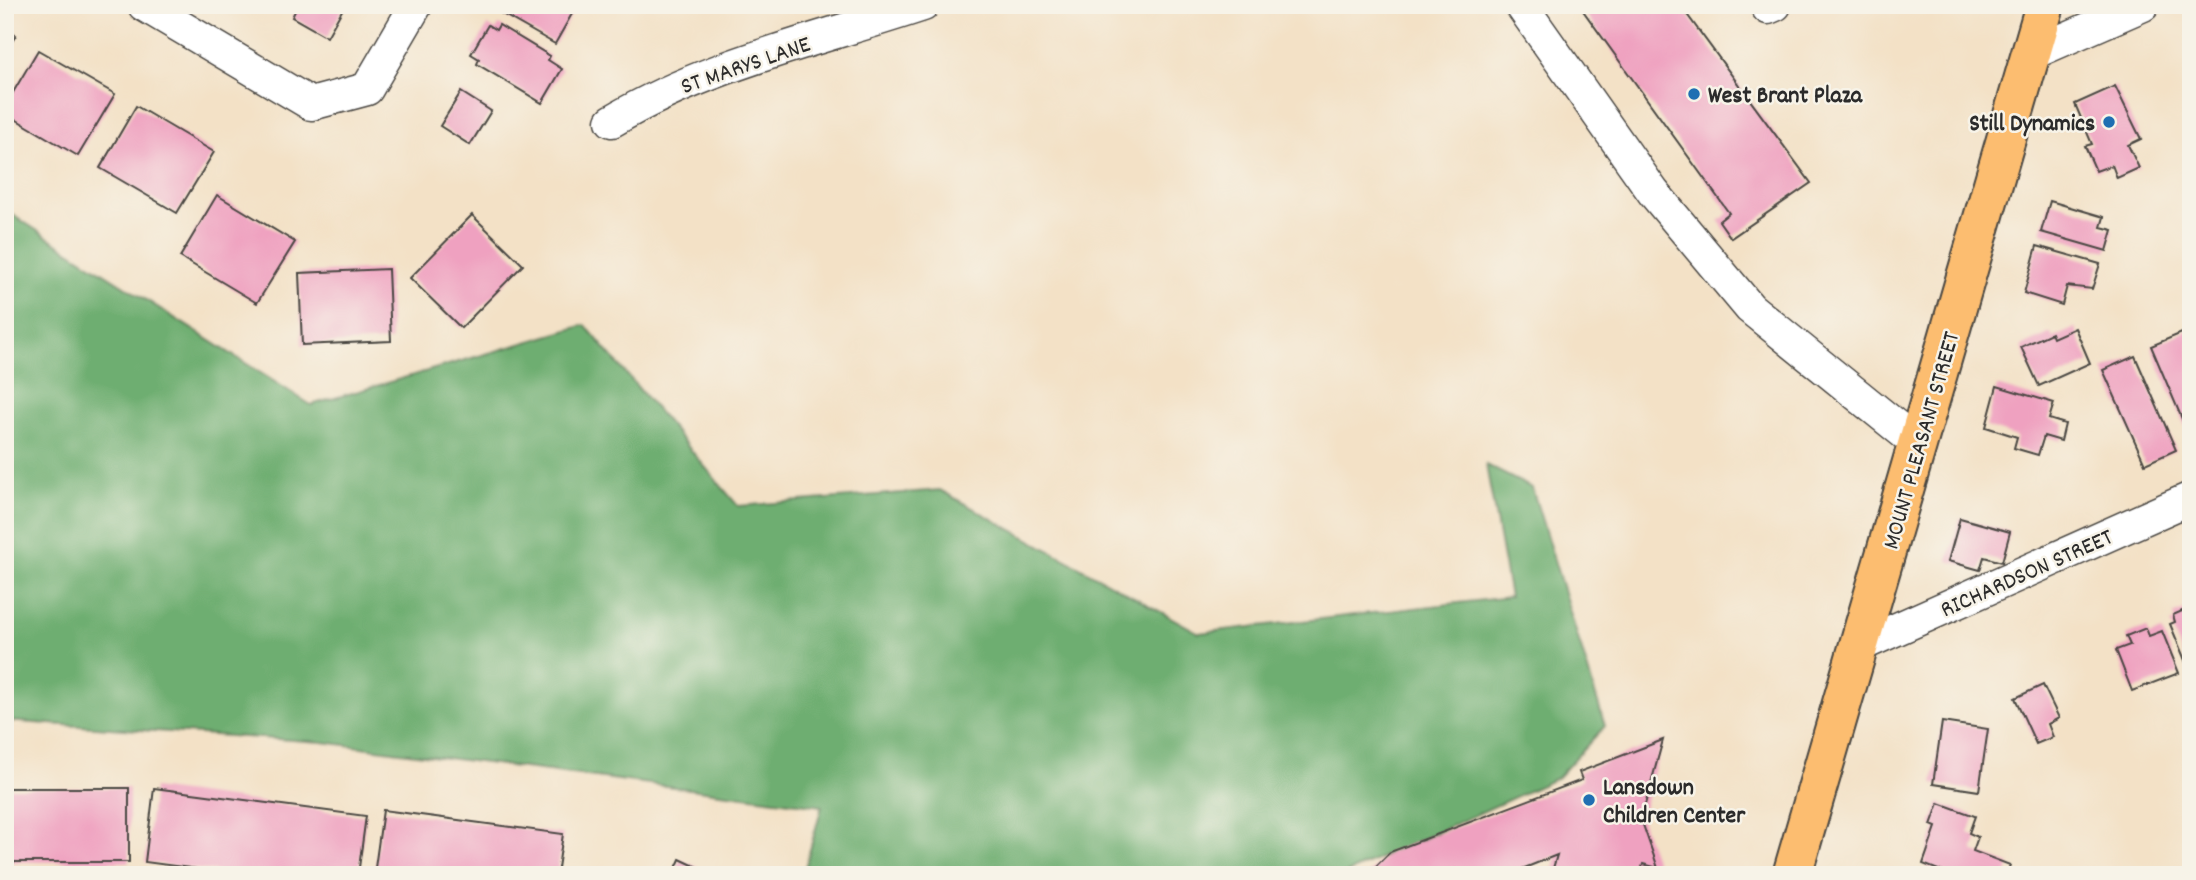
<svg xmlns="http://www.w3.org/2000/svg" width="2196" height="880" viewBox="0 0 2196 880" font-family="Dekko,sans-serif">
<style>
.forest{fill:#6eae71;stroke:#4c6c4e;stroke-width:2}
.building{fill:#efa1c0}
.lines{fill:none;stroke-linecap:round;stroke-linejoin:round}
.minor-casing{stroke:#494642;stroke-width:35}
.major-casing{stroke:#494642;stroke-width:42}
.minor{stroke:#fff;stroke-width:32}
.major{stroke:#fcbd6f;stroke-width:38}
.poi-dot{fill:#1f6fb2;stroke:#f7f3e8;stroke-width:2.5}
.labels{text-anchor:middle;stroke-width:5;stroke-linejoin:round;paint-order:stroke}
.street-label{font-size:24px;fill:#2b2b2b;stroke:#f7f3e8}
.poi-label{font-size:24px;font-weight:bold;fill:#2b2b2b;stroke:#f7f3e8;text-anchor:start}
</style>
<rect width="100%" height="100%" fill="#f7f3e8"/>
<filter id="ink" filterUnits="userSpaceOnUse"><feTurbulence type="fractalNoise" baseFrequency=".0143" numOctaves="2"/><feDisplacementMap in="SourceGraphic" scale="14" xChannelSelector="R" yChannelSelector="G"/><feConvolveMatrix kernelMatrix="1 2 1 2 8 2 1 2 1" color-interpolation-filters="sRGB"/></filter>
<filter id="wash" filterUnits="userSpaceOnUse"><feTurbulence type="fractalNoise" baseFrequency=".00686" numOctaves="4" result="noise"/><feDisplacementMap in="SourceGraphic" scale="28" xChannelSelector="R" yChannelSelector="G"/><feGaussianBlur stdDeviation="1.57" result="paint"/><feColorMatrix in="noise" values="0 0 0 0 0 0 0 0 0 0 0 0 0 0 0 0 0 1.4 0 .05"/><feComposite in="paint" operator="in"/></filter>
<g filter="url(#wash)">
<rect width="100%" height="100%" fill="#f3e1c6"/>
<path class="forest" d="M5,210L311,405L585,325L738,506L940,490L1199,633L1510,597L1486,465L1532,488L1605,726L1557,778L1343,875H803L822,806L322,742L5,721Z"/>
<g id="blocks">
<g class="building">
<path d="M298,5H345L327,37L292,17Z"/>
<path d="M500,5H561L573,12L555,44L497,11Z"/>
<path d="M1579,5H1680L1811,183L1731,238L1719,221L1729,213Z"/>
<path d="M488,25L496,30L499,25L550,56L548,60L562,69L542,103L477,64L479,59L471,54Z"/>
<path d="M5,29L16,35L5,53Z"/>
<path d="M38,50L115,94L78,156L5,113V106Z"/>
<path d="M2115,86L2141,139L2128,145L2139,168L2117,178L2112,165L2096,171L2085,146L2092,144L2075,104Z"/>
<path d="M461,92L491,111L470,145L440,126Z"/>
<path d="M136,106L214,152L177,213L100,168Z"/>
<path d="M217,195L295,242L257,303L180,257Z"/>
<path d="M2050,201L2104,217L2101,227L2113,230L2107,251L2041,232Z"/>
<path d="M472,215L523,265L461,328L410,278Z"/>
<path d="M2037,246L2100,264L2092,289L2067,286L2062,305L2024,293Z"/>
<path d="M388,269L391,341L302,345L299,273Z"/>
<path d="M2075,328L2090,363L2039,386L2021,347L2051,333L2053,338Z"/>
<path d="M2189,330L2191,423L2185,426L2151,346Z"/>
<path d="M2135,356L2176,450L2145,464L2103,370Z"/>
<path d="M1997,386L2054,403L2049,419L2065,424L2061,441L2044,436L2038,455L2014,448L2017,437L1986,427Z"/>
<path d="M1960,518L2010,532L2002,562L1984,557L1980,570L1948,561Z"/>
<path d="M2191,607V664L2187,665L2170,624L2175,622L2173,615Z"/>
<path d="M2146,628L2149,636L2162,631L2179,673L2132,691L2116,650L2130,645L2126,636Z"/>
<path d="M2043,685L2059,718L2048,724L2053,737L2036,744L2015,698Z"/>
<path d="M1942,722L1988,729L1979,791L1933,784Z"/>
<path d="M1663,740L1641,819L1658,868L1643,864L1640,875H1551L1557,855L1507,875H1367L1390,852L1582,780L1579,772Z"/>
<rect x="5" y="788" width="124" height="74"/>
<path d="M154,788L366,816L358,875H242L145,862Z"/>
<path d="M1939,803L1975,816L1969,833L1978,837L1973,851L2010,865L2006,875H1951L1923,864L1936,827L1931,825Z"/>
<path d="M383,810L563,834L557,875H374Z"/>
<path d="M680,859L714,875H673Z"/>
</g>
</g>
</g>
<g filter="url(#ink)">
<use href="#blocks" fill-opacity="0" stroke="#494642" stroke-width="2"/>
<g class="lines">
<defs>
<g id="minor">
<path d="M144,5L311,104L367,89L416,5"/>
<path d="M1521,5L1653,192L1750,308L1918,444"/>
<path d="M1768,8L1775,5"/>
<path d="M2033,53L2143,5"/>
<path d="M612,121C708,64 818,40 923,5"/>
<path d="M1861,645L2191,498"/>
</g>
<path id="major" d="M1792,875L2045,5"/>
</defs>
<use href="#minor" class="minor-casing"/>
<use href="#major" class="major-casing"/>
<use href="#minor" class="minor"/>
<use href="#major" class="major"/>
</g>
</g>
<g class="poi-dot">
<circle cx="1694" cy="94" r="7"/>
<circle cx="2109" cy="122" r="7"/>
<circle cx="1589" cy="800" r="7"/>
</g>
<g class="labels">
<g class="street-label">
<text transform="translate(745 64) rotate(-19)" y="8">ST MARYS LANE</text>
<text transform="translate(1920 440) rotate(-74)" y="8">MOUNT PLEASANT STREET</text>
<text transform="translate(2026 572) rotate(-24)" y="8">RICHARDSON STREET</text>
</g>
<g class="poi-label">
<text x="1708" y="102">West Brant Plaza</text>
<text x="2095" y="130" text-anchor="end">Still Dynamics</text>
<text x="1603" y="794">Lansdown<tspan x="1603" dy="28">Children Center</tspan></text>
</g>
</g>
<rect width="2196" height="880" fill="none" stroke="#f7f3e8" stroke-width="28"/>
</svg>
